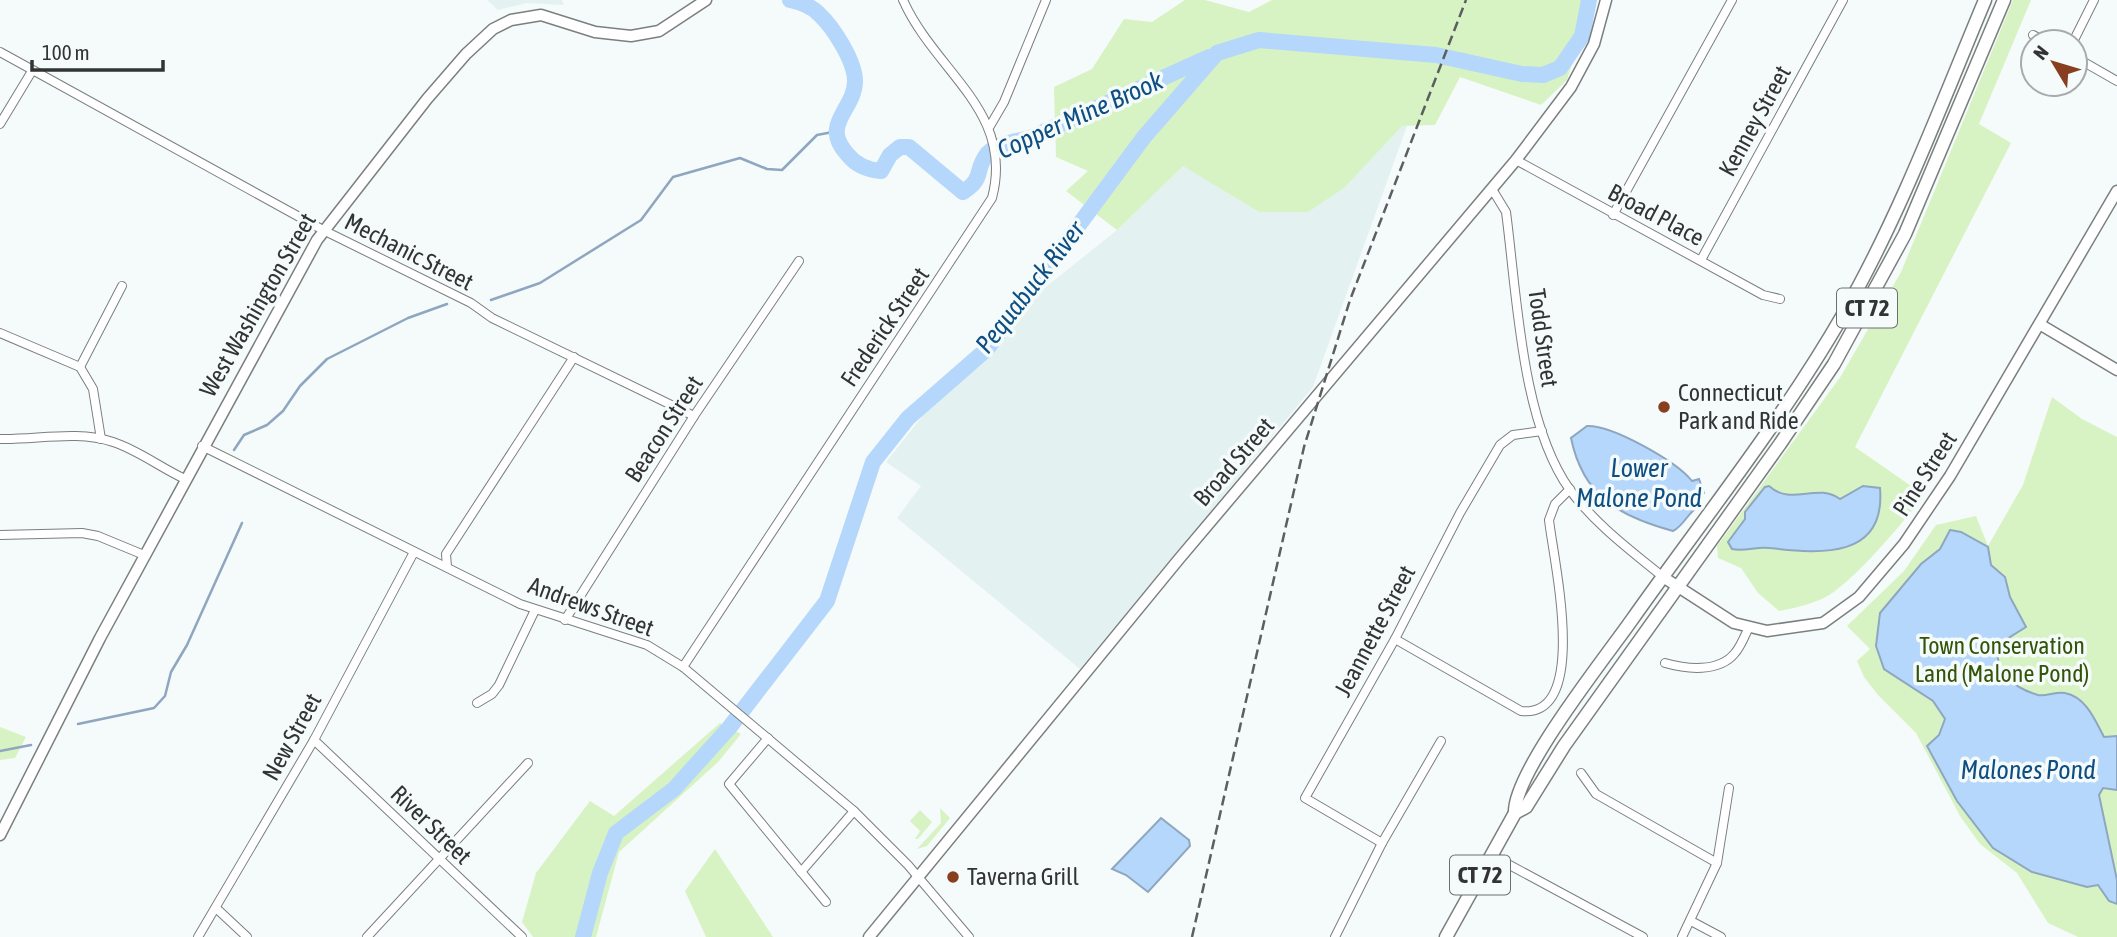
<svg xmlns="http://www.w3.org/2000/svg" width="2117" height="937" viewBox="0 0 2117 937" font-family="'Asap Condensed',sans-serif">
<style>
.built{fill:#e3f2f0}
.green{fill:#d8f3c3}
.water{fill:#b5d7fb;stroke:#8ea6bf;stroke-width:2}
.lines{fill:none;stroke-linecap:round;stroke-linejoin:round}
.stream{stroke:#8ea6bf;stroke-width:2.5}
.river{stroke:#b5d7fb;stroke-width:16}
.minor-casing{stroke:#7b7f7f;stroke-width:10}
.secondary-casing{stroke:#7b7f7f;stroke-width:13}
.trunk-casing{stroke:#7b7f7f;stroke-width:15}
.minor{stroke:#fff;stroke-width:8}
.secondary{stroke:#fff;stroke-width:10}
.trunk{stroke:#fff;stroke-width:12}
.rail{stroke:#5c5f5f;stroke-width:2.5;stroke-dasharray:10 5;stroke-linecap:butt}
.poi-dot{fill:#873f1f;stroke:#f5fafa;stroke-width:2.5}
.labels{text-anchor:middle;stroke-width:7;stroke-linejoin:round;paint-order:stroke}
.shield{fill:#f5fafa;stroke:#6c6f6f;stroke-width:2}
.shield-label{font-size:23px;font-weight:bold;fill:#323434}
.street-label{font-size:24px;fill:#323434;stroke:#f5fafa}
.poi-label{font-size:24px;fill:#323434;stroke:#f5fafa;text-anchor:start}
.park-label{font-size:24px;fill:#335408;stroke:#f5fafa}
.water-label{font-size:26px;font-style:italic;fill:#0e4e82;stroke:#f5fafa}
</style>
<rect width="100%" height="100%" fill="#f5fafa"/>
<g class="built">
<path d="M487,0H562L564,5L527,3L498,10Z"/>
<path d="M1402,126H1407L1313,387L1080,669L897,518L921,486L886,462L928,409L986,361L1042,290L1117,230L1183,165L1259,212Z"/>
</g>
<g class="green">
<path d="M1185,0H1205L1249,12L1272,0H1591L1567,80L1541,105L1460,77L1435,125L1402,126L1344,188L1308,212H1259L1183,166L1117,230L1066,191L1088,171L1056,157L1054,87L1092,69L1124,19L1152,22Z"/>
<path d="M2013,0H2031L1979,124L2011,143L1855,447L1924,495C1900,526 1867,566 1835,591C1819,603 1799,607 1779,611L1758,593L1741,568L1718,558L1717,546L1841,376L1901,272Z"/>
<path d="M2052,397L2082,419L2117,437V937H2078L2048,923L2017,873L1980,844L1960,816L1916,733L1878,695L1864,677L1857,661L1870,649L1847,626L1904,571L1936,525L1976,516L1988,546L2023,485Z"/>
<path d="M720,723L741,734L718,762L619,852L596,937H533L522,922L536,873L590,801L614,816Z"/>
<path d="M0,727L26,737L15,758L0,760Z"/>
<path d="M940,808L950,818L927,846L917,849L941,823Z"/>
<path d="M920,810L932,822L918,839H915L920,831L910,821Z"/>
<path d="M715,849L773,937H706L685,891Z"/>
</g>
<g class="water">
<path d="M1587,426C1612,425 1676,461 1692,481L1699,479L1704,493L1698,498L1700,506C1688,511 1685,525 1673,531C1618,516 1583,496 1571,438Z"/>
<path d="M1769,486C1792,507 1817,482 1840,499L1863,486L1880,488C1886,559 1821,554 1770,548C1757,546 1745,552 1732,549L1728,542L1745,519V512L1765,487Z"/>
<path d="M1950,530L1961,532L1988,547L1991,565L2005,577L2010,597L2026,627L1999,644C1992,671 2014,688 2038,695C2046,697 2056,691 2065,693C2086,697 2095,720 2104,737L2117,736V790L2103,788L2099,795L2117,880V904L2109,901L2098,885L2087,887L2032,872L1993,848L1957,801L1927,746L1939,735L1945,719L1933,701L1884,669L1876,646L1880,613L1921,564L1940,549Z"/>
<path d="M1161,818L1189,840L1190,846L1148,892L1126,875L1112,869Z"/>
</g>
<g class="lines">
<g class="stream">
<path d="M491,300L540,283L641,220L673,177L740,158L767,169L782,170L817,135L838,131"/>
<path d="M234,450L244,435L267,425L283,411L300,386L327,359L408,318L447,304"/>
<path d="M78,724L154,708L165,696L171,672L187,645L242,523"/>
<path d="M0,751L31,745"/>
</g>
<g class="river">
<path d="M790,0C800,2 812,7 819,14C833,27 855,61 855,81C855,110 819,124 848,155C856,165 869,170 881,171L890,155L900,147H909L963,192C985,178 974,171 987,154C997,143 1016,142 1030,138L1209,57"/>
<path d="M583,937L600,873L616,833L674,789L729,728L827,601L873,462L908,418L987,349L1144,137L1217,53L1259,40L1436,55L1522,74L1543,75L1560,68L1582,36L1589,0"/>
</g>
<defs>
<g id="minor">
<path d="M2033,35L2046,42"/>
<path d="M2073,42L2094,0"/>
<path d="M0,52L323,230L471,303L492,318L694,416"/>
<path d="M2075,57L2117,81"/>
<path d="M0,124L32,71"/>
<path d="M990,126L1004,102L1046,0"/>
<path d="M1516,160L1763,295L1780,299"/>
<path d="M1492,189L1506,212C1517,294 1521,422 1570,490C1595,524 1630,550 1663,577"/>
<path d="M1613,215L1732,0"/>
<path d="M1701,260L1843,0"/>
<path d="M0,333L80,367L93,389L101,439"/>
<path d="M80,367L122,286"/>
<path d="M0,439C37,440 77,430 113,442C138,450 161,468 185,479"/>
<path d="M202,446L520,604L647,645L683,667L854,811L908,865L969,937"/>
<path d="M0,535L82,533L98,536L144,555"/>
<path d="M447,567L446,554L574,357"/>
<path d="M565,620L694,416L799,261"/>
<path d="M1395,639L1521,711C1591,719 1553,558 1549,520L1555,504L1570,489"/>
<path d="M1665,663C1686,669 1719,673 1735,653C1741,646 1745,635 1749,627"/>
<path d="M683,667L992,198C1015,111 935,72 903,0"/>
<path d="M477,703L492,694L499,685L535,610"/>
<path d="M768,738L729,784L826,902"/>
<path d="M314,740L522,937"/>
<path d="M1581,773L1596,794L1717,863"/>
<path d="M1382,843L1305,798L1395,639L1460,513L1500,445L1513,435L1542,431"/>
<path d="M1491,855L1643,937"/>
<path d="M801,872L854,811"/>
<path d="M216,908L247,937"/>
<path d="M1691,921L1721,937"/>
<path d="M198,937L314,740L414,552"/>
<path d="M367,937L528,763"/>
<path d="M1335,937L1382,843L1441,741"/>
<path d="M1682,937L1717,863L1729,788"/>
</g>
<g id="secondary">
<path d="M2041,325L2117,370"/>
<path d="M1663,577L1734,623L1767,631L1823,623L1859,597L1904,544L1950,476L2117,191"/>
<path d="M0,835L100,638L317,240L427,99L466,54L493,29L511,20L541,15L595,32L631,36L659,31L706,0"/>
<path d="M869,937L1179,559L1516,160L1571,87L1594,44L1606,0"/>
</g>
<g id="trunk">
<path d="M1515,813C1513,773 1605,658 1631,621C1703,519 1782,421 1844,313C1901,213 1941,105 1985,0"/>
<path d="M1446,937L1515,813L1526,807L1564,746L1780,444L1834,364L1905,234L2004,0"/>
</g>
</defs>
<use href="#minor" class="minor-casing"/>
<use href="#secondary" class="secondary-casing"/>
<use href="#trunk" class="trunk-casing"/>
<use href="#minor" class="minor"/>
<use href="#secondary" class="secondary"/>
<use href="#trunk" class="trunk"/>
<path class="rail" d="M1192,937L1304,447L1350,300L1466,0"/>
</g>
<g class="poi-dot">
<circle cx="1664" cy="407" r="7"/>
<circle cx="953" cy="877" r="7"/>
</g>
<g class="labels">
<g class="shield">
<rect x="1837" y="288.5" width="60" height="39" rx="5"/>
<rect x="1450" y="855.5" width="60" height="39" rx="5"/>
</g>
<g class="shield-label">
<text x="1867" y="316">CT 72</text>
<text x="1480" y="883">CT 72</text>
</g>
<g class="street-label">
<text transform="translate(1755 121) rotate(-61)" y="8">Kenney Street</text>
<text transform="translate(1656 215) rotate(28)" y="8">Broad Place</text>
<text transform="translate(409 252) rotate(27)" y="8">Mechanic Street</text>
<text transform="translate(258 305) rotate(-60)" y="8">West Washington Street</text>
<text transform="translate(885 327) rotate(-56)" y="8">Frederick Street</text>
<text transform="translate(1543 338) rotate(82)" y="8">Todd Street</text>
<text transform="translate(664 429) rotate(-57)" y="8">Beacon Street</text>
<text transform="translate(1234 462) rotate(-49)" y="8">Broad Street</text>
<text transform="translate(1925 474) rotate(-57)" y="8">Pine Street</text>
<text transform="translate(591 607) rotate(20)" y="8">Andrews Street</text>
<text transform="translate(1375 631) rotate(-62)" y="8">Jeannette Street</text>
<text transform="translate(292 737) rotate(-61)" y="8">New Street</text>
<text transform="translate(431 825) rotate(44)" y="8">River Street</text>
</g>
<g class="poi-label">
<text x="1678" y="401">Connecticut<tspan x="1678" dy="28">Park and Ride</tspan></text>
<text x="967" y="885">Taverna Grill</text>
</g>
<g class="park-label">
<text x="2002" y="654">Town Conservation<tspan x="2002" dy="28">Land (Malone Pond)</tspan></text>
</g>
<g class="water-label">
<text transform="translate(1080 115) rotate(-24)" y="9">Copper Mine Brook</text>
<text transform="translate(1030 287) rotate(-52)" y="9">Pequabuck River</text>
<text x="1639" y="477">Lower<tspan x="1639" dy="30">Malone Pond</tspan></text>
<text x="2028" y="779">Malones Pond</text>
</g>
</g>
<g transform="translate(2054 63) rotate(308)"><circle r="33" fill="#f5fafa" stroke="#a7abab" stroke-width="2"/>
<path d="M0-5L12 26L0 18L-12 26Z" fill="#873f1f"/>
<text y="-10" font-size="19" font-weight="bold" text-anchor="middle" fill="#323434">N</text>
</g>
<path d="M32 60v10h131v-10" fill="none" stroke="#323434" stroke-width="3.5"/>
<text x="42" y="60" font-size="21" fill="#323434" stroke="#f5fafa" stroke-width="5" paint-order="stroke">100 m</text>
</svg>
